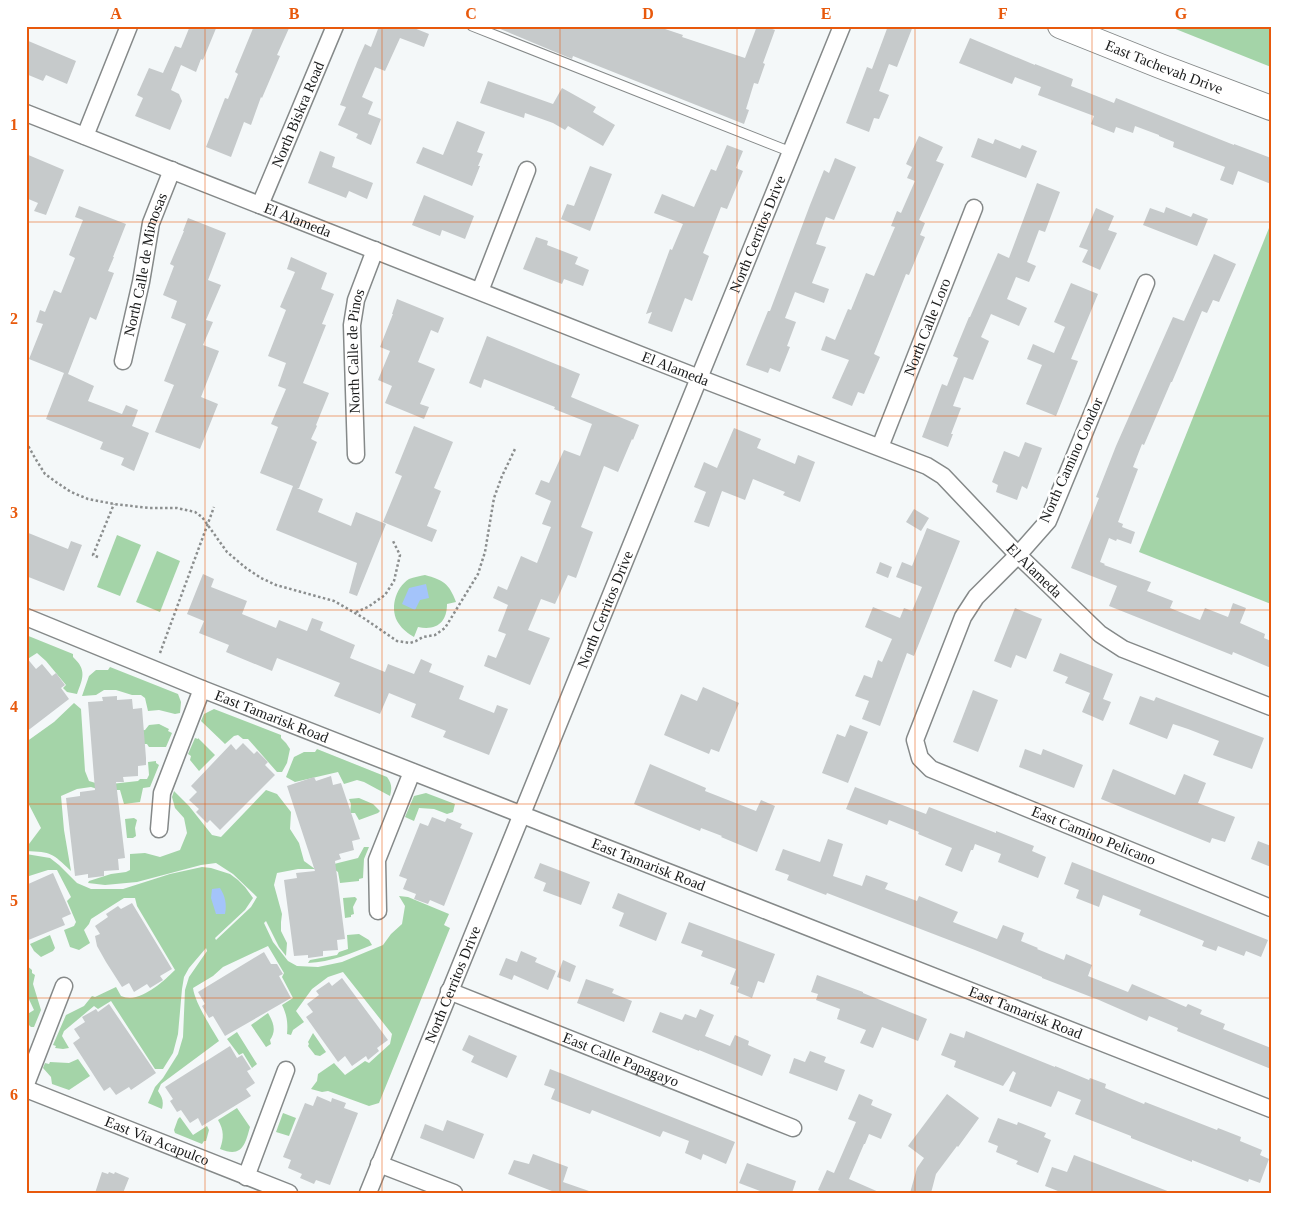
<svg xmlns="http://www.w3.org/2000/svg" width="1297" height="1219" viewBox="0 0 1297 1219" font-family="'Times New Roman',serif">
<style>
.green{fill:#a4d4a8}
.water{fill:#a4c4fa}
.building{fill:#c6cacb}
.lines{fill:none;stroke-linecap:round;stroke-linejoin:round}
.lane-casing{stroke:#858989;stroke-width:11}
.street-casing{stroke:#858989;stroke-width:19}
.secondary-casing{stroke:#858989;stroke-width:26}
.path{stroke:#8b8e8e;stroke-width:2.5;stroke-dasharray:2.5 2.5;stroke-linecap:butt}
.lane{stroke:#fff;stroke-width:9}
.street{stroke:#fff;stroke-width:16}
.secondary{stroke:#fff;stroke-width:24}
.grid{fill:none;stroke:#e8590c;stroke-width:1;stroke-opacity:0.55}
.labels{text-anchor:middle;stroke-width:5;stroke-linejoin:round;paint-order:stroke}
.street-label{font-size:15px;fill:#1a1b1b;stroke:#fff}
.neatline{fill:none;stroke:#e8590c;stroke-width:2}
.grid-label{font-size:16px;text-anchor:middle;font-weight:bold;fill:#e8590c}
</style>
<rect width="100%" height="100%" fill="#f4f8f9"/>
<g class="green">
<path d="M1168,26H1271V67Z"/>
<path d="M1271,223V604L1139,552Z"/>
<path d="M117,535L141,545L120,596L97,587Z"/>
<path d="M157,551L180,561L160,612L136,602Z"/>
<path d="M425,575C443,580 449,583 456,602L447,604C447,622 437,631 418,627L414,637C409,634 402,629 399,624C389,610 395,588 409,579C414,577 420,576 425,575Z"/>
<path d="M26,635L73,654V657C87,670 83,678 77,694L67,692L63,688L66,685L46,661L37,653L26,660Z"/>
<path d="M110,667L178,694L181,702L180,713L175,714L159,710L148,711L145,698L141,695H132L116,690H104L96,695L82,696L89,676L96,670H108Z"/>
<path d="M74,703L81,709L85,771L89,781L102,785L138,781L140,779H147L149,775L148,762L156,761V763L159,765L150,787L143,788L140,802L124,804L120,790H101L91,787L77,789L61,796L64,830L71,871C52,853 52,852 26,851V848L41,828L26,799V742L54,722Z"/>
<path d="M214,709L281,735V738L286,743L290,749L287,763L282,772H277L248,739H243L238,735L234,736L225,744L201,721L204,714Z"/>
<path d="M159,724L169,729L168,731L172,733L166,747H149L147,744H135V731L145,730L149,725Z"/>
<path d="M195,738L198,739V738L215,755L199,771L190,760L191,756L188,754Z"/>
<path d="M317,749L387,777C392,784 392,788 390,796L364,782L357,780L344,784L338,772L295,782L286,777L294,757L304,752H315Z"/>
<path d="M266,790L277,794L291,812L290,829L299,843L304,861L315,869H298L277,873L274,885L282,914L281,922V931L287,943L286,956L279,947L266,921L264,923L273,942L288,961L297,966L318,967L342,962L383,945L391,934L402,924L405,906L399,896L408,897L449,914L444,925L450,928L379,1103L369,1106L328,1091L322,1092L311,1089L317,1081L318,1074L334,1063L345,1075L365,1061L369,1063L390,1044L392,1034L343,972L328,977L312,989L296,1011L304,1022L293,1030L291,1035L287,1034C288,1023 287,1015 282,1005L293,998L282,977L284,973L268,946L223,967L213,976L193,988C195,1003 211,1027 219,1041L161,1084L158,1091C162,1097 164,1101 162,1109L148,1103L155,1087L163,1078L178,1054L183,1037L185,990L189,977L207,951L206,948L189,968L184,977L182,989L178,1034L173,1053L163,1069H155L111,1001L98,1009L94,1006L64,1031L62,1036L69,1048L63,1049L55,1048L56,1046L53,1045L66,1015L84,1006L92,996L95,997L116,987L121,996C124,997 127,998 130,998C146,997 164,981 175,970L137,906L135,898H124L91,919L89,924L84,930L90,943L79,950L70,947L64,930L74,926L76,922L67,901L71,897L57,870H48L26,877V854L50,858L59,865L77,883L91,889H123L170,874L202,867L211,868L230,874L238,880L245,887L253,898L245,910L215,938L216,940L251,907L257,897L233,874L216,863L201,865L137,882L105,885L88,883L89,881L111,874L126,872L130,870V854L145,853L160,857L180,850L187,833L184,818L175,808L172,797L174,791L189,806L212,835L221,837Z"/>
<path d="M426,793L455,804L453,812L447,814L434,809L419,808L414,821L405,817L414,796Z"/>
<path d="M359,798L373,804L380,811L378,813L359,820L355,813H350L351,804L349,799Z"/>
<path d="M134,818L137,820L135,828L136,836L133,838H127L125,819Z"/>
<path d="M364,847H369L364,859L363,878L359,879V881L340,883L338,872L335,870L334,864L358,858Z"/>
<path d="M355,897L357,899L353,907L354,914L351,915V917L345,918L343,898Z"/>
<path d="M359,934L369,940L372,945C352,953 331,962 308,963L310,960L337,955L339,952L348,949L347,935Z"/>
<path d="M50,935L55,948L53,951L41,957L34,951L30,944Z"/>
<path d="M26,965L32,970V973L35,975L33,984L41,1010L34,1027H31L26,1022V1015L34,1010L26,993Z"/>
<path d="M268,1013C273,1022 277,1030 270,1040L271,1044L266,1047L251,1025Z"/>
<path d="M237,1032L257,1064L252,1068L243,1053L239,1055L227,1039Z"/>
<path d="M313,1033L326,1052L320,1056L315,1055L308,1046L309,1044L308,1042Z"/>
<path d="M78,1059L90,1076L69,1090L52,1084L51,1077L43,1068L45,1063L49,1064L50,1062L69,1063Z"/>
<path d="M237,1108L250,1127C245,1145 242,1158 220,1149C224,1138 224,1130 218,1120Z"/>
<path d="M283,1113L296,1118L289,1136L276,1132Z"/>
<path d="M180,1117L193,1135L207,1126L209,1130L206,1141H204L202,1144L175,1133L174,1130L178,1119Z"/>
</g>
<g class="water">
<path d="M426,584L429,598L420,600L415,610L402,604L409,588Z"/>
<path d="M220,888C225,896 227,904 225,914H216L211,898L212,889Z"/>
</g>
<g class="building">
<path d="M190,26H217L203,60L201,59L196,72L181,65L171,90L179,94L182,101L170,130L135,116L143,98L137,95L149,68L163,73L175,46L181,48Z"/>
<path d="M254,26H290L277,55L280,56L262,98L261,97L251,125L244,122L231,157L206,147L225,98L228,99L238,74L235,72Z"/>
<path d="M373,26H409L429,34L424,47L400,38L385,71L375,67L362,97L373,102L368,114L381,119L371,145L356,138L358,134L338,125L346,107L340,105L358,60L365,44L371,47L378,29L373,27Z"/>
<path d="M493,26H656L683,35L682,37L745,58L757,26H764L775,30L763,63L765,64L758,84L754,83L746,109L749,110L744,124L573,56L572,59Z"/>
<path d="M888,26H913L897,67L889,64L879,91L889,95L879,119L874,118L869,132L846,123L867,67L872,69Z"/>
<path d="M970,38L1035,65V64L1073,79L1071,86L1084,91L1114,103L1116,98L1234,145V144L1271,158V184L1238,171L1233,185L1220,180L1225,167L1173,147L1174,142L1159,136V135L1135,126L1133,133L1116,127L1114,133L1091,124L1094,116L1038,95L1041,87L1015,77L1012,84L959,63Z"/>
<path d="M26,40L76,61L67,84L46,75L43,81L26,74Z"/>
<path d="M488,81L553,104L562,88L596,107L593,112L615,125L603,146L568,126L565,130L553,123L525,113L524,118L480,103Z"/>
<path d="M457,121L485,132L477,152L483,154L478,166H480L472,186L416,163L423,147L443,155Z"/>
<path d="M919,136L943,147L936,161L944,164L919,220L925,223L920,235L925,237L909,275L906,274L874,354L880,357L864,394L858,392L852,406L832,398L849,360L821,350L826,336L835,340L848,309L851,310L866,273L874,276L895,227L891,226L897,211L901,213L915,181L907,178L912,167L906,164Z"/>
<path d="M978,138L993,144L995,139L1020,149L1022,145L1037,151L1026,178L971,157Z"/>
<path d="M727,145L743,151L736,168L743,171L727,209L721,207L703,253L709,256L692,301L685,298L672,332L648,323L652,312L646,314L670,249L672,250L683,224L654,213L662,194L694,207L711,169L716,171Z"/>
<path d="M320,151L335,157L332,167L373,183L367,199L349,191L346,198L308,183Z"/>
<path d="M26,154L64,170L46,215L34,211L38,203L26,198Z"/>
<path d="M835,158L856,167L834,220L826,217L816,244L826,247L812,283L829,289L824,303L795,292L785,318L796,322L787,346L790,347L780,372L770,368L768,373L746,365L768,311H770L810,205L824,170L829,173Z"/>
<path d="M590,166L612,174L590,231L561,219L567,204L574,206Z"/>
<path d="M1037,183L1060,192L1045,232L1039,230L1027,262L1036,266L1029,282L1016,277L1007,299L1027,308L1019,326L991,314L981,337L989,341L973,380L964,377L953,406L961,408L951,434H953L948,447L922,437L942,384L947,386L958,358L953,356L969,317H970L998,253L1009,258Z"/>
<path d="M424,195L474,216L465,239L442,230L440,236L412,225Z"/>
<path d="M79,206L126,224L113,257H114L108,271L114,273L96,320L90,317L68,374L94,386L88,401L122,414L126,405L138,410L132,426L149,433L134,471L121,465L124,458L100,449L103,442L46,419L64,373L29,359L43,324L36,322L40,310L45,312L54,290L61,293L75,258L69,255L83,220L75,217Z"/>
<path d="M1166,207L1191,217L1193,213L1208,219L1197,246L1143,225L1150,208L1164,213Z"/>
<path d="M1096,208L1114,216L1108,230L1117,233L1100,270L1082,262L1088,250L1079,247Z"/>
<path d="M188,218L226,233L208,280L221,285L206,320L213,322L203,345L219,351L201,397L218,404L200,449L155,432L174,385L164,381L186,324L171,318L177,301L163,295L174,266L170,264L184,231H183Z"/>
<path d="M536,237L548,241L547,245L578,257L575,264L589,270L583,286L564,279L562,284L523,269Z"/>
<path d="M1214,254L1236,264L1219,302L1213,300L1207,313L1202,311L1172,382H1171L1144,445L1142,444L1133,467L1138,469L1118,522L1123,524L1122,527L1135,532L1131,544L1117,539L1116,541L1109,538L1100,562L1105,564L1104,565L1151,582L1147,591L1173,601L1170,608L1200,620L1205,608L1228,617L1233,603L1246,608L1240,623L1265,634L1264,638L1271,641V668L1233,652L1232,655L1109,606L1117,586L1071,568L1099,498L1096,497L1116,446L1173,317L1184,321Z"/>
<path d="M291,257L327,273L321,289L334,294L322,324L326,325L303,383L329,393L316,425L317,426L311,439L317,442L299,488H297L323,499L318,512L351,526L356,512L386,524L357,596L349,593L357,563L276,530L293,486L260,473L278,427L271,424L286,389L278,386L286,363L268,356L286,310L280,307L295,272L287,269Z"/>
<path d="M1071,283L1098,294L1071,359L1078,361L1056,416L1026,404L1042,365L1027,359L1033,344L1054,353L1065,327L1054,322Z"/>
<path d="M397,299L444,318L438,333L431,330L418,362L435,369L420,404L429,407L424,419L385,403L392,386L378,380L390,351L380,347L393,314H392Z"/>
<path d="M487,336L580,374L571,397L639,425L633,440L632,439L618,472L604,466L581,527L593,532L576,578L568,575L555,604L541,599L528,630L550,638L530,685L484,666L488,655L496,658L506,634L498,631L508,605L493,598L498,586L507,590L521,556L537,563L551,527L542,524L551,501L535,494L541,480L549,483L564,450L580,456L592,424L554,409L555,407L484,379L481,388L469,383Z"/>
<path d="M414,426L453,442L434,488L441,491L427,526L437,530L432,542L383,522L402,476L395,473Z"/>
<path d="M734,428L761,439L757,448L795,464L798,455L815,462L800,502L783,495L785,492L753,479L745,500L722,491L709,527L694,522L706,492L694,487L704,462L717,468Z"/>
<path d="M1025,442L1042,448L1027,489L1022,486L1017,500L996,492L998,485L992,482L1004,451L1019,457Z"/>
<path d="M914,509L929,518L921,531L906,522Z"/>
<path d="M927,528L960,541L914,656L907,653L880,726L862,719L869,701L855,696L864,675L872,678L878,660L882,662L892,639L865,627L873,607L900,618L904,608L912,611L922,587L896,577L902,562L912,566Z"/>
<path d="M26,532L68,549L71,541L82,545L64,591L26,576Z"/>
<path d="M880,562L892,567L888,578L876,573Z"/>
<path d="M203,574L214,579L211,587L247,601L242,614L276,628L279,620L307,631L312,618L323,622L320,630L355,645L350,658L385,672L388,664L414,674L421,659L432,664L429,672L464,686L459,699L494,713L497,705L508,709L489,755L443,737L446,731L411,717L416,704L389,693L380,714L334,696L340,683L315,673L277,658L272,671L226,652L229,645L199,633L204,621L187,614Z"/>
<path d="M1015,608L1042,619L1026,659L1016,655L1011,668L994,661Z"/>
<path d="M1060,653L1113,674L1103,699L1111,702L1103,721L1082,712L1090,693L1065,683L1068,677L1053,671Z"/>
<path d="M26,657L36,669L42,664L52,676L56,673L65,685L61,688L69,699L26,732Z"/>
<path d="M703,687L739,703L719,752L711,749L709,754L664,735L681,694L697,701Z"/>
<path d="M973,690L998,700L978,752L953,742Z"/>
<path d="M117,696V700L132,699L133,709L142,708L146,758V765L138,766V776L123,777L124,782H116L125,858L118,859L119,870L104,871V876L88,878V874L75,876L66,798L80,796V792L95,790L88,702L103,701L102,697Z"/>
<path d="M1140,696L1154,701L1156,697L1264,738L1252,769L1213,755L1219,741L1188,729L1173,724L1167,739L1129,724Z"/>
<path d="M850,725L868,732L848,783L822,773L837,734L845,737Z"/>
<path d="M243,743L254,754L257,751L268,762L265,765L275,775L220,830L210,820L207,823L196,812L199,809L189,800L197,792L191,786L231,744L236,750Z"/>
<path d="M1025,749L1041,755L1043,749L1083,765L1074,788L1019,767Z"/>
<path d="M650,764L706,788L705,791L756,811L761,800L775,806L757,852L721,837L722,836L701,828L700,831L634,804Z"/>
<path d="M1113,769L1175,795L1184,774L1206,783L1198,803L1235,817L1225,842L1212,838L1210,843L1101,799Z"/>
<path d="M331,776L333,785L341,783L360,839L352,841L354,850L339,854L341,859L335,861L345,939L337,940L338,950L323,951V956L308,958V955L294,956L284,880L297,878L296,873L315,871L287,786L314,777L316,781Z"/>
<path d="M855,787L926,814L929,807L996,833V831L1034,846L1032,851L1046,857L1038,878L998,862L1001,854L975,844L973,850H971L962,872L945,865L952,848L918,834L919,832L889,820L887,825L846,809Z"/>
<path d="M432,817L445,822L447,818L462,824L460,828L473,833L444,906L430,900L428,904L414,899L416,894L403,889L407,879L399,876L420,823L428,826Z"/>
<path d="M828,839L843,844L833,876L862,886L866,875L888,883L885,889L917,901L919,896L958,912L953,922L997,939L1003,925L1024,933L1021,941L1038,948L1037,949L1064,960L1066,954L1092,965L1088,976L1128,992L1132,984L1186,1007L1188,1004L1202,1010L1200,1014L1225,1024L1223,1029L1271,1048V1069L1177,1031L1178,1028L1149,1016L1147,1021L1099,1000L1042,978V977L975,950L827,893L826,895L787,880L789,875L775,870L783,849L820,862Z"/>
<path d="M1258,841L1271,846V867L1251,859Z"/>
<path d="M1072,862L1268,940L1261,957L1246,951L1244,956L1218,946L1216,951L1202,946L1204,941L1139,915L1141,910L1103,895L1099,907L1076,898L1079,890L1064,884Z"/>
<path d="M540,863L590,882L581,905L543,891L546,883L534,878Z"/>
<path d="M53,873L71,914L62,918L65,925L26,941V885Z"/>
<path d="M618,893L667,913L656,941L619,926L624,913L612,908Z"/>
<path d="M132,903L172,969L160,976L163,980L150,988L147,984L134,992L129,983L122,987L106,962L97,946L95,936L100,934L95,926L108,917L106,914L118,906L121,909Z"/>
<path d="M689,922L775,954L764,983L758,981L752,998L737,992L739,987L730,984L736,969L701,956L703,951L681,943Z"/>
<path d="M521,951L537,958L535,962L556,971L548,990L514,975L512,980L499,975L506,958L517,962Z"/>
<path d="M264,952L271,964H277L283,974L279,976L291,998L225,1036L213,1016L209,1018L202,1006L205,1004L198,992Z"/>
<path d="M563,960L576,966L570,982L557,977Z"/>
<path d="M817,975L863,992V993L927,1019L918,1041L882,1027L873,1048L860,1043L866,1030L837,1019L840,1009L816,1000L818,994L811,992Z"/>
<path d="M342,978L388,1040L377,1048L379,1051L368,1060L366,1056L352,1066L345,1056L338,1062L306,1017L313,1012L307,1004L319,995L316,991L329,982L332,986Z"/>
<path d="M586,979L614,989L612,993L632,1001L624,1022L577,1003Z"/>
<path d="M109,1004L156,1073L131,1090L129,1087L116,1095L110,1087L104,1091L73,1043L80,1038L74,1029L85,1022L82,1017L96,1009L98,1012Z"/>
<path d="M700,1009L714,1015L705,1036L730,1046L735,1035L749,1041L748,1045L771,1055L762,1076L699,1050V1051L652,1032L660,1012L682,1020L685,1014L696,1018Z"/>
<path d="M966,1031L1055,1067V1066L1089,1080L1090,1078L1106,1084L1105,1088L1144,1104L1145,1102L1217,1130L1218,1128L1241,1137L1240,1141L1262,1150L1260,1155L1269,1159L1260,1183L1249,1179L1248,1182L1192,1160V1162L1131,1138V1136L1075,1114L1081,1100L1058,1091L1051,1107L1009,1091L1016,1073L1013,1071L1003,1086L954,1067L956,1061L941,1055L950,1033L964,1038Z"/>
<path d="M469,1035L517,1056L507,1078L471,1062L474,1056L462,1050Z"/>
<path d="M230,1046L237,1058L242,1055L251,1069L247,1071L255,1083L246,1089L251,1096L202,1126L198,1118L190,1123L181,1110L177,1112L170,1101L173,1099L165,1087Z"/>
<path d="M810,1051L826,1057L824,1062L845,1070L837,1091L789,1073L794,1058L805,1062Z"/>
<path d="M550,1069L735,1142L726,1164L703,1154L701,1160L685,1153L689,1141L663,1131L660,1137L592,1110L590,1114L551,1099L555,1089L544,1085Z"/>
<path d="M859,1094L873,1100L871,1105L892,1114L881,1139L869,1134L865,1144H864L849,1179L881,1193H825L818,1190L827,1170L834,1173L856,1122L848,1119Z"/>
<path d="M947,1094L979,1118L958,1147L957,1146L936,1174L931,1193H910L917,1168L924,1158L908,1146Z"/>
<path d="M317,1096L331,1102L332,1098L346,1103L344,1108L358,1113L330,1185L316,1180L314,1184L300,1178L302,1174L288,1168L291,1160L283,1157L305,1103L313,1106Z"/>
<path d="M998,1118L1017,1125L1018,1122L1046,1133L1044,1137L1051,1140L1038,1173L1016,1164L1018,1161L996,1152L998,1146L988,1142Z"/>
<path d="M447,1120L484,1134L474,1159L420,1138L425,1124L443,1131Z"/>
<path d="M533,1154L568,1167L563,1182L589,1191L588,1193H557L508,1174L514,1160L529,1164Z"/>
<path d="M1074,1155L1170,1192V1193H1063L1045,1186L1052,1167L1067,1172Z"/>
<path d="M747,1163L796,1181L792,1193H765L739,1183Z"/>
<path d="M102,1172L108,1174L109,1172L114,1174L115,1172L129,1178L123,1193H95Z"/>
</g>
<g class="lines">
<defs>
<path id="lane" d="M472,26L791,152"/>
<g id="street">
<path id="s1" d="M26,113L699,378L927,466L943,476L1018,555L1100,634L1123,649L1271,707"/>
<path d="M85,136L129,26"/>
<path id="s2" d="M260,205L335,26"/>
<path id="s3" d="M1146,283L1048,521L1018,555L976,597L963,617L915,740L920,758L931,769L1271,908"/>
<path d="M480,291L527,170"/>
<path id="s4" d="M123,361L141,282L151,223L172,170"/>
<path id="s5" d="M880,447L974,208"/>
<path id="s6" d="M356,455L352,325L356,300L375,250"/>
<path id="s7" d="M26,617L202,689L1271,1109"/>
<path d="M159,829L162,793L202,689"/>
<path d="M378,911L377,860L412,772"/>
<path id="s8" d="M449,991L793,1128"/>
<path d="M26,1084L64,986"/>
<path id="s9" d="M26,1089L289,1193"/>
<path d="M379,1164L454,1193"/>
<path d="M246,1177L286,1070"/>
<path id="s10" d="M368,1193L842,26"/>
</g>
<g id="secondary">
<path id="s11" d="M1060,26L1160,66L1271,108"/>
</g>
</defs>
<use href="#lane" class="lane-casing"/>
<use href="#street" class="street-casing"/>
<use href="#secondary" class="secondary-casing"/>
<g class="path">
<path d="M26,442L35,458L45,474L56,482L71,492L88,499L114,504L149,508H177L195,512L202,517L227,552L246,568L261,578L276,585L334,601L362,617L397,641L410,643L416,641L423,637L435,635L445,628L478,574L485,552L494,498L502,476L515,449"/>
<path d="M98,557L93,555L114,504"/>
<path d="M356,612L368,607L385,595L394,581L400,555L393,541"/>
<path d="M160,653L214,507"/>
</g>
<use href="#lane" class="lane"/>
<use href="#street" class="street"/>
<use href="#secondary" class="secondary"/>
</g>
<path class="grid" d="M205,26V1193M382,26V1193M560,26V1193M737,26V1193M915,26V1193M1092,26V1193M26,222H1271M26,416H1271M26,610H1271M26,804H1271M26,998H1271"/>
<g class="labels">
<g class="street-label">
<text dy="5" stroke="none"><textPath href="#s11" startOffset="112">East Tachevah Drive</textPath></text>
<text dy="5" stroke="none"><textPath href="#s2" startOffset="98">North Biskra Road</textPath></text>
<text dy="5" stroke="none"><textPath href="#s1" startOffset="292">El Alameda</textPath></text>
<text dy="5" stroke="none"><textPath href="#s10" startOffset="1035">North Cerritos Drive</textPath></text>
<text dy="5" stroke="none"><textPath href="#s4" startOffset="99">North Calle de Mimosas</textPath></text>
<text dy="5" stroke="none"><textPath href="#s5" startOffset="129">North Calle Loro</textPath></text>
<text dy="5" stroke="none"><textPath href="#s6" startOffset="104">North Calle de Pinos</textPath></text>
<text dy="5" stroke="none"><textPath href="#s1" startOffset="698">El Alameda</textPath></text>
<text transform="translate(1071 460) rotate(-66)" y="5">North Camino Condor</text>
<text dy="5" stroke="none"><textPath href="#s1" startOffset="1118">El Alameda</textPath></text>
<text dy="5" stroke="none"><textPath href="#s10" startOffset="630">North Cerritos Drive</textPath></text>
<text dy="5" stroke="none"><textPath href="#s7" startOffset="265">East Tamarisk Road</textPath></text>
<text dy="5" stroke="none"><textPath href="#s3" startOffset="728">East Camino Pelicano</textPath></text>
<text dy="5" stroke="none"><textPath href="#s7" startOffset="670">East Tamarisk Road</textPath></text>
<text dy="5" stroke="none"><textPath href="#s10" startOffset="225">North Cerritos Drive</textPath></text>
<text dy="5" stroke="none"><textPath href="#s7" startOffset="1075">East Tamarisk Road</textPath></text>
<text dy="5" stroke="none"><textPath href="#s8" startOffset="185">East Calle Papagayo</textPath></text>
<text dy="5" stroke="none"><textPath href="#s9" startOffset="141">East Via Acapulco</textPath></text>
</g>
</g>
<rect width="1297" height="1219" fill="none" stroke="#ffffff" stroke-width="55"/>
<rect x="28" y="28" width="1242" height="1164" class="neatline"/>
<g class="grid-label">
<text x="116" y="19">A</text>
<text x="294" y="19">B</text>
<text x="471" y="19">C</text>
<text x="648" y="19">D</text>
<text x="826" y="19">E</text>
<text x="1003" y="19">F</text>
<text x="1181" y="19">G</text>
<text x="14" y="130">1</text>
<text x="14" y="324">2</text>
<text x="14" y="518">3</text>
<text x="14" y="712">4</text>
<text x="14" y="906">5</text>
<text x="14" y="1100">6</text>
</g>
</svg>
